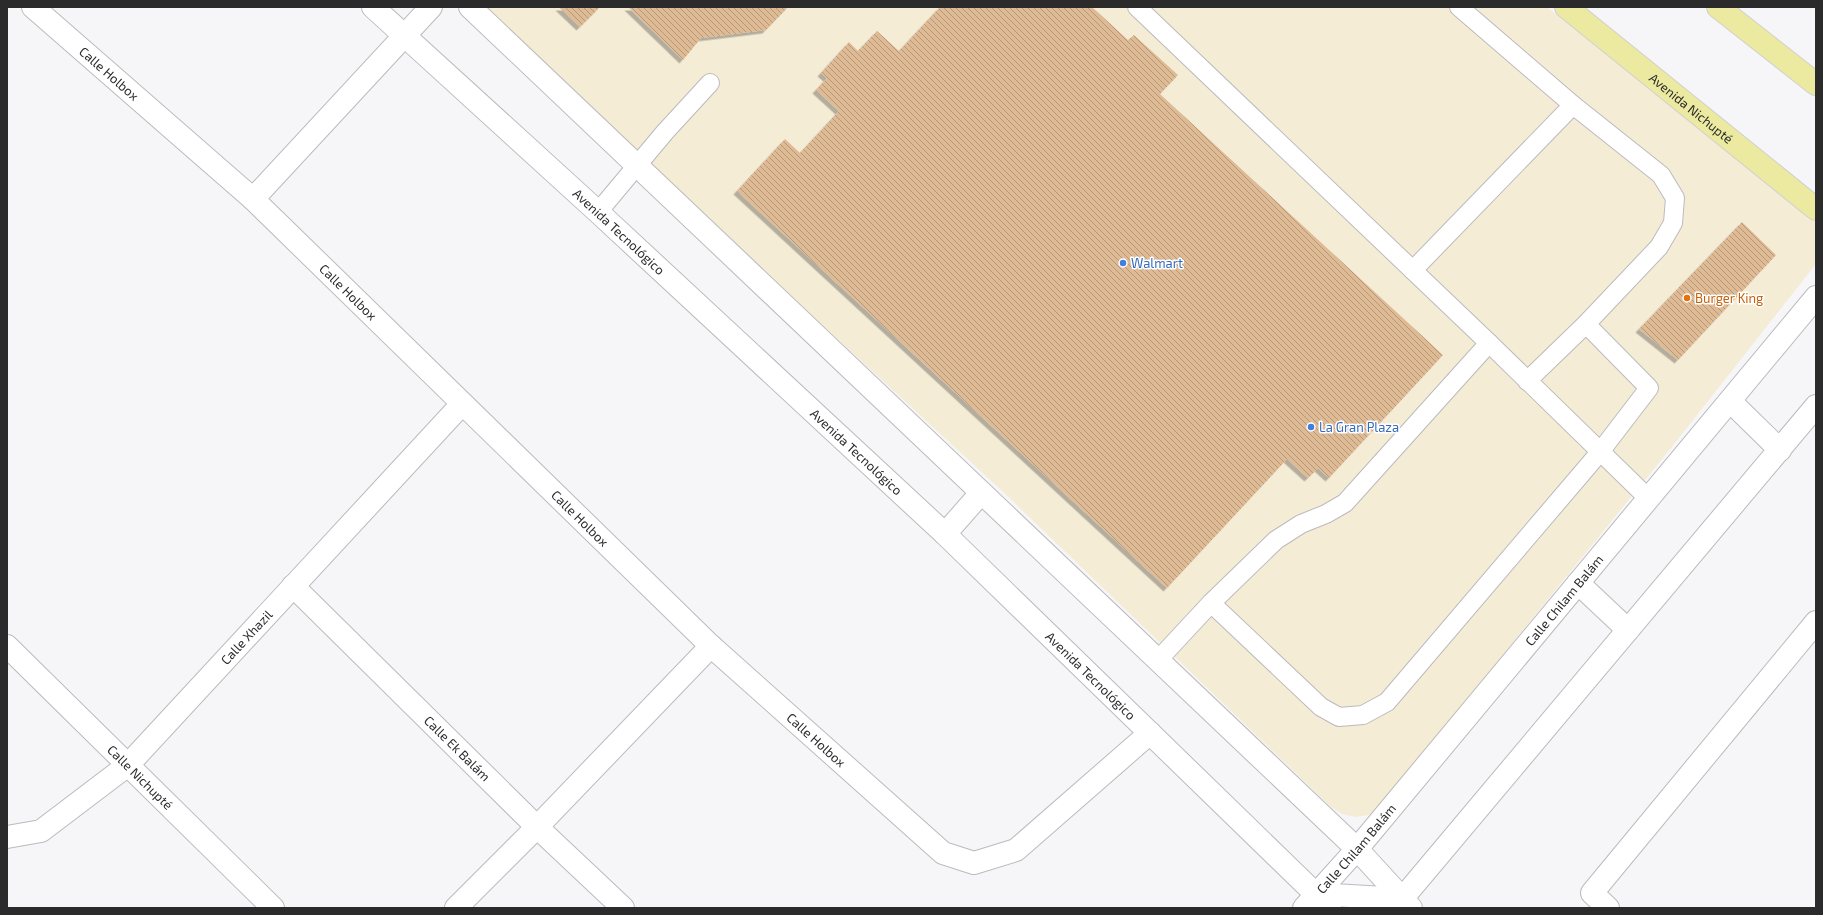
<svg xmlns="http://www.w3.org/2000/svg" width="1823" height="915" viewBox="0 0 1823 915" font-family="'Exo 2',sans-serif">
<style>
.commercial{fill:#f5ecd6}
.building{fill:url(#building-back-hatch);filter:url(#shadow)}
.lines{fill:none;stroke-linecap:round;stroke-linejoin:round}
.lane-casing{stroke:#bbbabd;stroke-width:20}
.street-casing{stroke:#bbbabd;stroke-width:24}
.secondary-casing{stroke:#bbbabd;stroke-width:24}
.primary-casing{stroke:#d0d0d1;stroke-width:24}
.lane{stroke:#fff;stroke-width:18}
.street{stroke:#fff;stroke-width:22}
.secondary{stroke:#fff;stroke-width:22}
.primary{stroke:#ebeaa0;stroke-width:22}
.shop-dot{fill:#3f7fe0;stroke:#fff;stroke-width:1.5}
.food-dot{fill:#e8710a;stroke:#fff;stroke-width:1.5}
.labels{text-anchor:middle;stroke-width:3;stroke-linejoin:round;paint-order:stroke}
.street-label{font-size:13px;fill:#2b2b2c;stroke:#fff}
.shop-label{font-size:13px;fill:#366cbe;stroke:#fff;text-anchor:start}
.food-label{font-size:13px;fill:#c56008;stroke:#fff;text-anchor:start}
</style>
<defs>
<pattern id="building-back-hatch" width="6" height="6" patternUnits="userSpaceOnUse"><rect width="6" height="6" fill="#dfbb95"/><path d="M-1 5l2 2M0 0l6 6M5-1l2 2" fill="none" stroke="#b5987a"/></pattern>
<filter id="shadow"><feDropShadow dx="-3.5" dy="3.5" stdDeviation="0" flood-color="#0004"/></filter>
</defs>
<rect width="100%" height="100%" fill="#f6f6f9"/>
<path class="commercial" d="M478,7H1547L1816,222V264L1671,448L1379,807L1369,815L1356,817L1342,814L1331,807L1001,490Z"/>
<g class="building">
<path d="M559,7H600L580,27Z"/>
<path d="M628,7H788L766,30L701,38L683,60Z"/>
<path d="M940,7H1092L1128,40L1134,35L1178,75L1160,94L1443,355L1329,478L1318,468L1308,478L1287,459L1167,588L737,191L785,139L800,153L839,111L816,90L827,78L821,73L849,42L858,51L877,31L899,51Z"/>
<path d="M1742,222L1776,255L1678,360L1639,329Z"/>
</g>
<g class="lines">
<defs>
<g id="lane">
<path d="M1137,7L1489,343L1648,498"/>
<path d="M1459,7L1573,105L1661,175L1675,198L1673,223L1659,247L1586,324L1527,381"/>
<path d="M598,212L665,132L710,83"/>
<path d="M1413,270L1573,105"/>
<path d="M1211,603L1321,707L1339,717L1363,715L1387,702L1600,452L1649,388L1586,324"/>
<path d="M1158,660L1211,603L1276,540L1301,524L1326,514L1345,503L1489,343"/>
</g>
<g id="street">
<path id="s1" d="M33,7L253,199L711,646L943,853L974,863L1016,850L1150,733"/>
<path d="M253,199L431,7"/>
<path d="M1730,401L1780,450"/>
<path d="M1578,583L1628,630"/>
<path id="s2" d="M293,586L537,827L623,908"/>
<path id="s3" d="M7,646L273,908"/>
<path id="s4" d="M7,837L41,831L128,765L462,404"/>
<path d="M1316,894L1402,899L1816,406"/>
<path d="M456,908L537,827L711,646"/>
<path id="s5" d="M1304,908L1357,849L1816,297"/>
<path d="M1608,908L1592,893L1816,622"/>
</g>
<g id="secondary">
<path id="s6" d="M373,7L598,212L945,534L1330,908"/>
<path d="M470,7L1357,849L1411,908"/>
<path d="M945,534L981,493"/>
</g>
<g id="primary">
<path id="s7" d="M1566,7L1816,209"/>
<path d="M1718,7L1816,84"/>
</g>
</defs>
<use href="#lane" class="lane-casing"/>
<use href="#street" class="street-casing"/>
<use href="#secondary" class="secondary-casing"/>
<use href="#primary" class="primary-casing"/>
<use href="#lane" class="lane"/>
<use href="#street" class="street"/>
<use href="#secondary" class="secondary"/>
<use href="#primary" class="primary"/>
</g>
<g class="shop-dot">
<circle cx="1123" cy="263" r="4"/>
<circle cx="1311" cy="427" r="4"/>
</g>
<circle class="food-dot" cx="1687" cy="298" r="4"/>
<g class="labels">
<g class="street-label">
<text dy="5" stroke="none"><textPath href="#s1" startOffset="101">Calle Holbox</textPath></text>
<text dy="5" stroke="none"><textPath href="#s7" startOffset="161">Avenida Nichupté</textPath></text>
<text dy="5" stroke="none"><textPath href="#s6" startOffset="333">Avenida Tecnológico</textPath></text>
<text dy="5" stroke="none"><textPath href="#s1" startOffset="425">Calle Holbox</textPath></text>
<text dy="5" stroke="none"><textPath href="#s6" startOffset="657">Avenida Tecnológico</textPath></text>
<text dy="5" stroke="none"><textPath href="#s1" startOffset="749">Calle Holbox</textPath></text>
<text dy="5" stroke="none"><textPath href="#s5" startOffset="403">Calle Chilam Balám</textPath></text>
<text dy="5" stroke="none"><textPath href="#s4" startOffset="318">Calle Xhazil</textPath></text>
<text dy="5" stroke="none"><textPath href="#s6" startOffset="981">Avenida Tecnológico</textPath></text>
<text dy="5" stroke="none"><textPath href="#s1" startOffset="1073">Calle Holbox</textPath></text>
<text dy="5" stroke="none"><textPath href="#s2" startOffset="231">Calle Ek Balám</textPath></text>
<text dy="5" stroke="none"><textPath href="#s3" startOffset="187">Calle Nichupté</textPath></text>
<text dy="5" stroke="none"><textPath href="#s5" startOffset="79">Calle Chilam Balám</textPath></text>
</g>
<g class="shop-label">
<text x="1131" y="268">Walmart</text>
<text x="1319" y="432">La Gran Plaza</text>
</g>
<g class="food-label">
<text x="1695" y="303">Burger King</text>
</g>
</g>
<rect width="1823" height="915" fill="none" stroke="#2b2b2c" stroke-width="16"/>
</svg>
